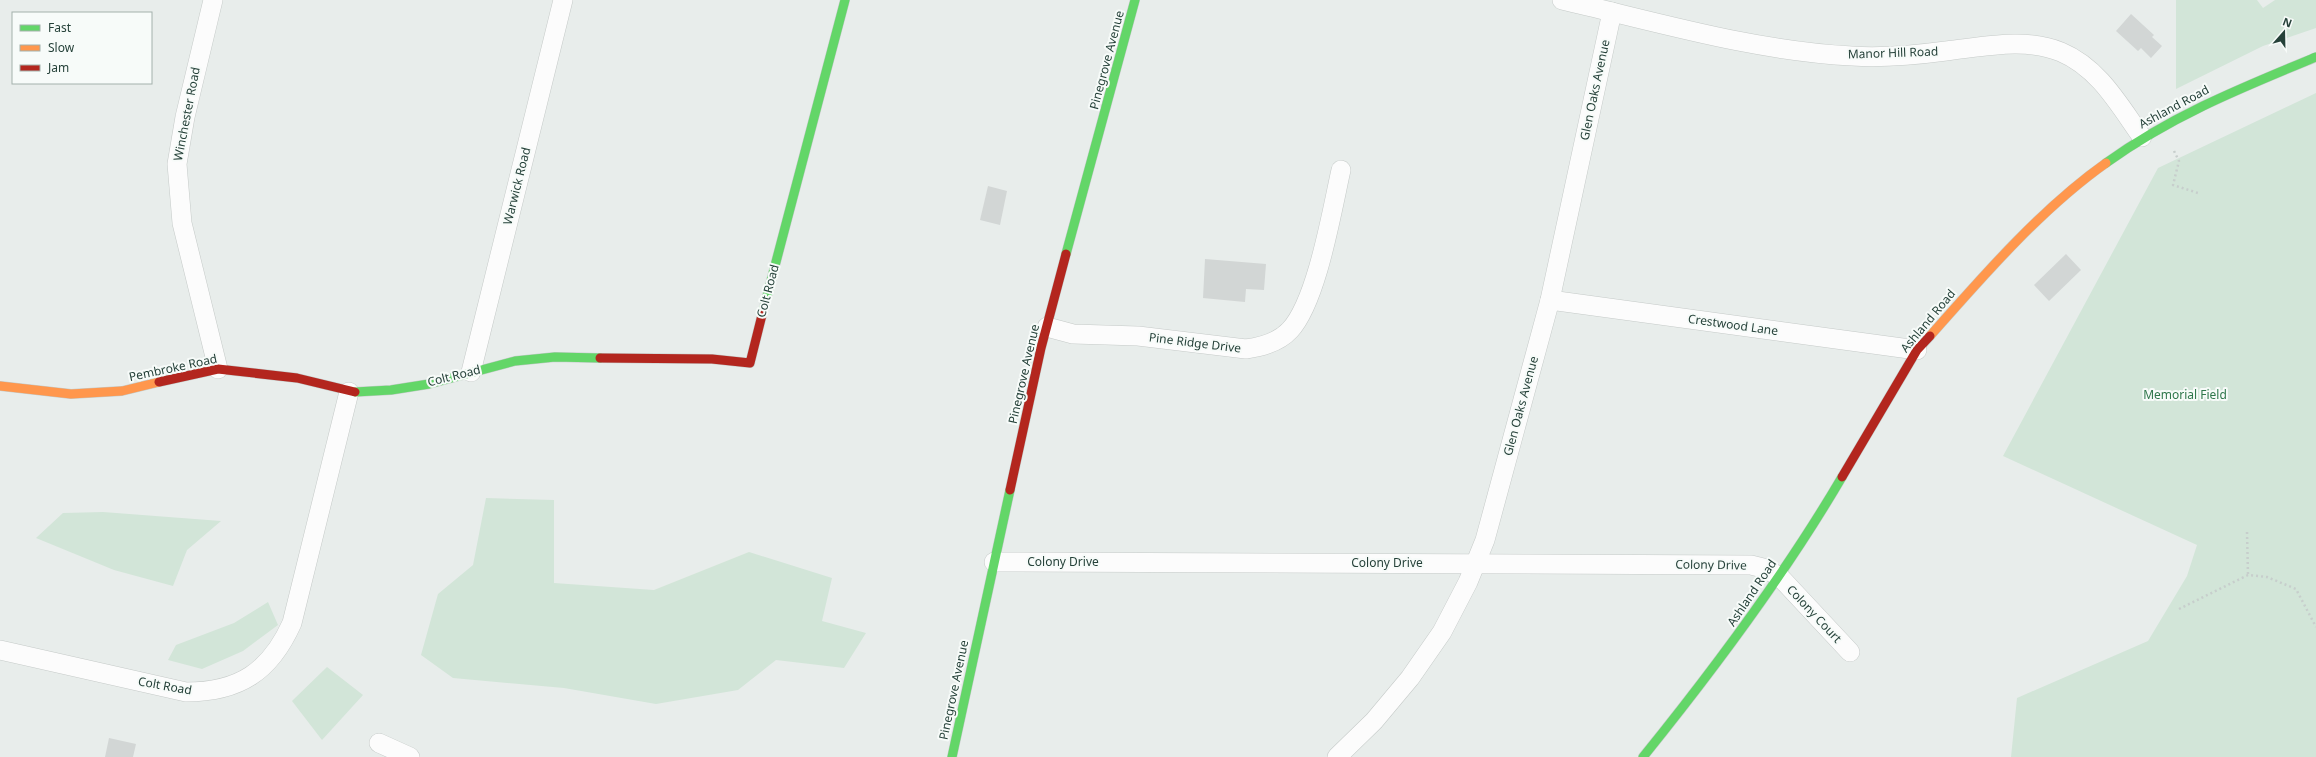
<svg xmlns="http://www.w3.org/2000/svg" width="2316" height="757" viewBox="0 0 2316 757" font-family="'Noto Sans',sans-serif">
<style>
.green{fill:#d2e5d8}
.building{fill:#d2d6d5}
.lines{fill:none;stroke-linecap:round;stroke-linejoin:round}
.street-casing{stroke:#c5cac8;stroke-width:20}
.fast-casing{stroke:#c3cac8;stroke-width:10}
.slow-casing{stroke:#c3cac8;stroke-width:10}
.jam-casing{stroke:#c3cac8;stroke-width:10}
.path{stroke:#c7cecc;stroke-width:2.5;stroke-dasharray:2 3;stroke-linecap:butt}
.street{stroke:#fcfcfc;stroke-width:19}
.fast{stroke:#63d668;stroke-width:9}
.slow{stroke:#ff974d;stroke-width:9}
.jam{stroke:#b3261e;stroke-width:9}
.labels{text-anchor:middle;stroke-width:4;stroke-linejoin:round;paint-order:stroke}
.street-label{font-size:12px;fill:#254139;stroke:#f7fbf9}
.park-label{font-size:12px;fill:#2f774b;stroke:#f7fbf9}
</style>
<rect width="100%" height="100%" fill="#e8edeb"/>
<g class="green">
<path d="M2176,0H2257L2263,8L2275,0H2316V28L2263,46L2176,89Z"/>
<path d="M2316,93V757H2011L2017,698L2148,641L2187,576L2197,545L2003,456L2158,168Z"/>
<path d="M486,498L554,500V583L654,590L749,552L832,578L822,621L866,633L844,668L776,660L738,690L656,704L564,688L453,678L421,655L438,594L473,565Z"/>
<path d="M103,512L221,521L187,550L173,586L114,570L36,538L63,513Z"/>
<path d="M268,602L278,625L243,651L202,669L168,660L176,645L234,623Z"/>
<path d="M327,667L363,695L322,740L292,701Z"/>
</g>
<g class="building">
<path d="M2131,14L2154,35L2152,37L2162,46L2151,58L2141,48L2138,51L2116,31Z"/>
<path d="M988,186L1007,191L1000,225L980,220Z"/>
<path d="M2066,254L2081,270L2049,301L2034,285Z"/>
<path d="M1205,259L1266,264L1264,290L1246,289L1245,302L1203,298Z"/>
<path d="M109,738L136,744L133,757H105Z"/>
</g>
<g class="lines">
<defs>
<g id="street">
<path d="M213,0L185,117L177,164L182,223L218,369"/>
<path d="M1562,0C1657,22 1754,51 1852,56C1882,58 1916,55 1946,51C1983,47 2025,37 2061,52C2099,68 2119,105 2142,137"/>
<path d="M1550,300L1917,350"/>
<path d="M1047,327L1073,334L1138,336L1246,349C1261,347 1279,342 1290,330C1317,301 1332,210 1341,170"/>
<path d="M471,372L563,0"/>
<path d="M994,562L1751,565L1763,568L1779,576L1850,652"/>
<path d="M0,650L186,692C239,692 270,672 292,623L349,392"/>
<path d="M379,743L410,757"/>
<path d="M1337,757L1374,721L1410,678L1442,632L1468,582L1485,540L1550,300L1612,12"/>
</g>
<g id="fast">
<path d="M2106,163C2173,115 2241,88 2316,57"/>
<path d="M1066,254L1135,0"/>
<path d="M762,315L845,0"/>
<path d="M355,392L391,390L429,384L515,361L555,357L600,358"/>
<path d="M952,757L1010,490"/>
<path d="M1643,757C1715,668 1784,576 1842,477"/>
</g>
<g id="slow">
<path d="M1930,336C1983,276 2041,209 2106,163"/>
<path d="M0,386L71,394L122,391L159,382"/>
</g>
<g id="jam">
<path d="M600,358L712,359L750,363L762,315"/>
<path d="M159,382L218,369L297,378L355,392"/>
<path d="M1842,477L1917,350L1930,336"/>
<path d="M1010,490L1041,348L1066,254"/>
</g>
</defs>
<use href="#street" class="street-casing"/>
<use href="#fast" class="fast-casing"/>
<use href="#slow" class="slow-casing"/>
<use href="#jam" class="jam-casing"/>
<g class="path">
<path d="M2174,151L2179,161L2173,185L2198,193"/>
<path d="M2247,532L2248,575"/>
<path d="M2179,609L2248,575L2267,577L2296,589L2316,627"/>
</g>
<use href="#street" class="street"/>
<use href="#fast" class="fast"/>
<use href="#slow" class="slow"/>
<use href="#jam" class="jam"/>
</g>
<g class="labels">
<g class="street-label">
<text transform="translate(1893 53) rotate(-2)" y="4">Manor Hill Road</text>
<text transform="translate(1107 60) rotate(-75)" y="4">Pinegrove Avenue</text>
<text transform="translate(1595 90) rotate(-78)" y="4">Glen Oaks Avenue</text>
<text transform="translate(2174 107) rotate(-28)" y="4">Ashland Road</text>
<text transform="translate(187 114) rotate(-79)" y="4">Winchester Road</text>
<text transform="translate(517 186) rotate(-76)" y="4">Warwick Road</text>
<text transform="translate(768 291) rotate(-75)" y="4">Colt Road</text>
<text transform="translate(1928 321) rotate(-50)" y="4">Ashland Road</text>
<text transform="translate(1733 325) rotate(8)" y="4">Crestwood Lane</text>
<text transform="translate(1195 343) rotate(7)" y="4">Pine Ridge Drive</text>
<text transform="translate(173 368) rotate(-12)" y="4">Pembroke Road</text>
<text transform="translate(1024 374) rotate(-77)" y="4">Pinegrove Avenue</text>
<text transform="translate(454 376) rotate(-14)" y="4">Colt Road</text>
<text transform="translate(1521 406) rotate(-75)" y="4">Glen Oaks Avenue</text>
<text x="1063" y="566">Colony Drive</text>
<text x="1387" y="567">Colony Drive</text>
<text transform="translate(1711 565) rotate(1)" y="4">Colony Drive</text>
<text transform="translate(1752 593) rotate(-56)" y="4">Ashland Road</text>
<text transform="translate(1814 614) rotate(47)" y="4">Colony Court</text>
<text transform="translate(165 686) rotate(10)" y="4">Colt Road</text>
<text transform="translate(954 690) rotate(-78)" y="4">Pinegrove Avenue</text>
</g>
<g class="park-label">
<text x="2185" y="399">Memorial Field</text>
</g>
</g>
<rect x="12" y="12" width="140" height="72" fill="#f7fbf9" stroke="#a3b1ac"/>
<rect x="20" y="25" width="20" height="6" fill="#63d668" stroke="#a3b1ac"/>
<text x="48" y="32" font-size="12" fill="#254139">Fast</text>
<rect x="20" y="45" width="20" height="6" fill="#ff974d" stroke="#a3b1ac"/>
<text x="48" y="52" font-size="12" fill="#254139">Slow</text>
<rect x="20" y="65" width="20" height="6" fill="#b3261e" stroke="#a3b1ac"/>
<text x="48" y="72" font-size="12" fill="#254139">Jam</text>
<g transform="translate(2284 32) rotate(20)" stroke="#f7fbf9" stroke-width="3" paint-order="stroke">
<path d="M0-3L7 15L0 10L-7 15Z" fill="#254139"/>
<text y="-6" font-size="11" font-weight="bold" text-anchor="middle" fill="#254139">N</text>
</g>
</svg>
